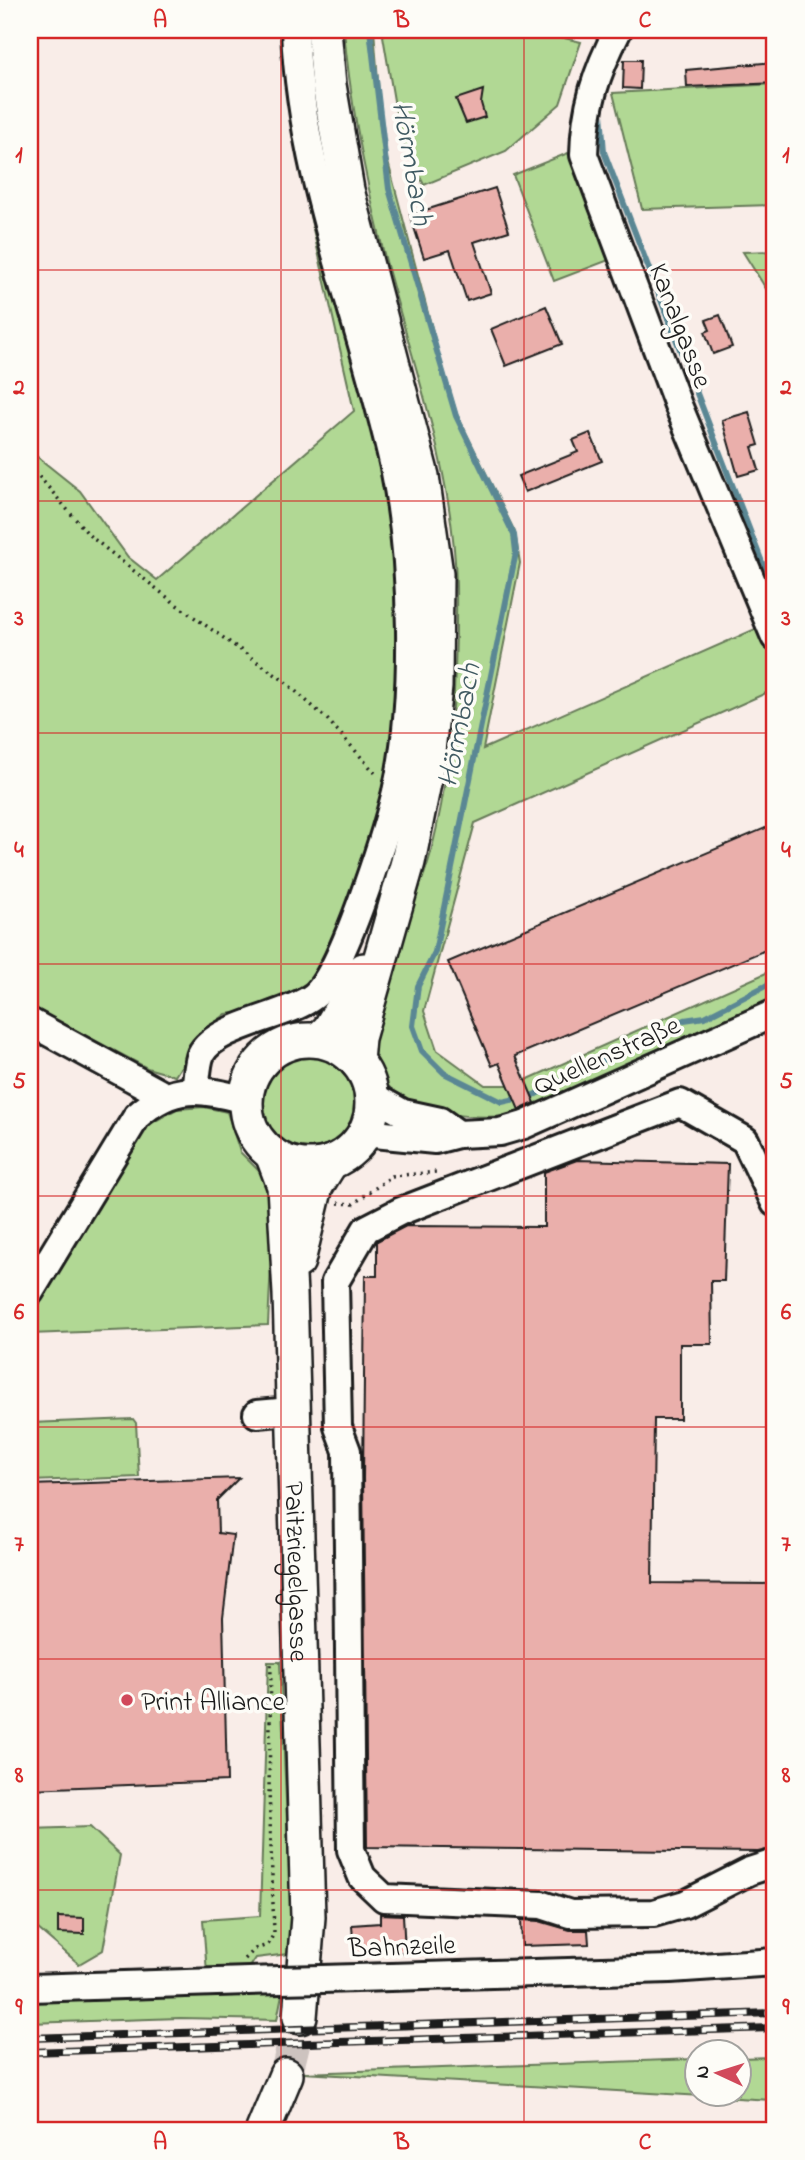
<svg xmlns="http://www.w3.org/2000/svg" width="805" height="2160" viewBox="0 0 805 2160" font-family="'Indie Flower',sans-serif">
<style>
.green{fill:#b1d894;stroke:#667a58;stroke-width:2}
.lines{fill:none;stroke-linecap:round;stroke-linejoin:round}
.stream{stroke:#5a8794;stroke-width:6}
.building{fill:#eaafab;stroke:#1c1c1c;stroke-width:2}
.major-tunnel{stroke:#cdc3bf;stroke-width:33;stroke-dasharray:33 17;stroke-linecap:butt}
.minor-casing{stroke:#1c1c1c;stroke-width:32}
.major-casing{stroke:#1c1c1c;stroke-width:38}
.path{stroke:#1c1c1c;stroke-width:3.5;stroke-dasharray:2 5;stroke-linecap:butt}
.minor{stroke:#fdfcf7;stroke-width:26}
.major{stroke:#fdfcf7;stroke-width:33}
.rail-casing{stroke:#1c1c1c;stroke-width:8}
.rail{stroke:#fdfcf7;stroke-width:5;stroke-dasharray:16;stroke-linecap:butt}
.minor-bridge-casing{stroke:#1c1c1c;stroke-width:32;stroke-linecap:butt}
.minor-bridge{stroke:#fdfcf7;stroke-width:26}
.grid{fill:none;stroke:#d62828;stroke-width:2;stroke-opacity:0.55}
.poi-dot{fill:#d1495b;stroke:#fdfcf7;stroke-width:2.5}
.labels{text-anchor:middle;stroke-width:7;stroke-linejoin:round;paint-order:stroke}
.street-label{font-size:28px;fill:#1c1c1c;stroke:#fdfcf7}
.poi-label{font-size:28px;fill:#1c1c1c;stroke:#fdfcf7;text-anchor:start}
.water-label{font-size:30px;font-style:italic;fill:#405a62;stroke:#fdfcf7}
.neatline{fill:none;stroke:#d62828;stroke-width:2.5}
.grid-label{font-size:23px;text-anchor:middle;font-weight:bold;fill:#d62828}
</style>
<rect width="100%" height="100%" fill="#f9ede8"/>
<filter id="ink" filterUnits="userSpaceOnUse"><feTurbulence type="fractalNoise" baseFrequency=".0143" numOctaves="2"/><feDisplacementMap in="SourceGraphic" scale="14" xChannelSelector="R" yChannelSelector="G"/><feConvolveMatrix kernelMatrix="1 2 1 2 8 2 1 2 1" color-interpolation-filters="sRGB"/></filter>
<g filter="url(#ink)">
<g class="green">
<path d="M344,30H374L383,143L437,347L457,414L515,532L520,563L483,749L762,626L775,656V689L475,823L424,1011L437,1050L485,1085H515L775,969V997L510,1116C458,1119 381,1115 373,1050C366,1001 418,905 431,852C453,765 457,675 456,585C454,468 410,358 382,246C365,176 350,102 344,30Z"/>
<path d="M382,30H531L581,42L560,104L506,151L424,185L400,136Z"/>
<path d="M775,84V205L642,209L613,93Z"/>
<path d="M568,153L609,260L554,281L513,175Z"/>
<path d="M299,167L380,443L395,558L398,650L395,749L373,840L340,928L307,989L269,1009L226,1014L204,1031L175,1076L147,1068L30,1006V451L80,491L128,557L157,580L354,411Z"/>
<path d="M775,251V303L743,252Z"/>
<circle cx="309" cy="1104" r="49"/>
<path d="M204,1107L227,1112L240,1152L266,1178L274,1201L268,1325L30,1334V1301L129,1136L177,1109Z"/>
<path d="M133,1419L136,1423L139,1477L30,1481V1423Z"/>
<path d="M268,1662H280L291,1915L288,1954L256,1958L248,1970L207,1973L203,1920L260,1916Z"/>
<path d="M90,1827L120,1855L103,1950L79,1964L30,1922V1829Z"/>
<path d="M283,1989L277,2020L180,2018L30,2023V1998Z"/>
<path d="M775,2057V2099L772,2100L303,2073L696,2059V2094H738L739,2058Z"/>
</g>
<g class="lines">
<g class="stream">
<path d="M370,30L389,189L456,416L514,535L516,552L435,952L418,986L413,1026L422,1051L444,1073L502,1102L534,1095L684,1020L705,1017L775,981"/>
<path d="M601,113L604,152L775,596"/>
</g>
</g>
<g class="building">
<path d="M624,60H641L640,89L623,88Z"/>
<path d="M775,62V83L687,87L686,70Z"/>
<path d="M483,90L481,103L485,117L466,123L456,99Z"/>
<path d="M495,188L509,231L474,242L491,293L467,301L450,250L424,258L410,215Z"/>
<path d="M546,306L562,344L506,366L491,329Z"/>
<path d="M720,315L732,347L713,354L705,332L710,330L706,320Z"/>
<path d="M749,412L759,445L752,447L759,470L738,476L722,420Z"/>
<path d="M590,433L602,461L525,492L518,476L578,452L573,440Z"/>
<path d="M775,824V946L515,1056L535,1103L519,1110L499,1063L492,1066L448,962Z"/>
<path d="M577,1160L728,1164L724,1281H711L712,1344H680V1419H654L652,1583L775,1584V1848L758,1852L367,1847L363,1478L365,1276H377V1241L406,1226L544,1227V1172Z"/>
<path d="M239,1478L217,1500L218,1533L233,1535L223,1618L227,1781L30,1789V1485Z"/>
<path d="M380,1914L403,1915L405,1952L354,1954L352,1925L380,1923Z"/>
<path d="M58,1917L84,1918V1934L58,1933Z"/>
<path d="M521,1920L539,1921L570,1930H588L589,1944L522,1946Z"/>
</g>
<g class="lines">
<path class="major-tunnel" d="M286,2075L300,2017"/>
<defs>
<g id="minor">
<path d="M618,30C596,73 585,106 584,155L678,405L775,637"/>
<path d="M30,1022L165,1096"/>
<path d="M195,1089C197,1079 197,1063 201,1054C217,1024 287,1017 314,996C343,972 386,832 396,792C417,699 413,560 394,467C362,320 301,182 295,30"/>
<path d="M371,1095L403,1113L440,1121L458,1134"/>
<path d="M364,1133L435,1140L458,1134L500,1132L524,1125L775,1013"/>
<path d="M775,1203L745,1140L680,1103L401,1211L366,1229L335,1282L338,1427L347,1451L351,1850L362,1877L384,1898L542,1905L570,1914L654,1913L685,1904L750,1871L775,1863"/>
<path d="M30,1292L137,1116C175,1082 201,1089 246,1100"/>
<path d="M257,1414L291,1411"/>
<path d="M322,1979L670,1969L775,1962"/>
<path d="M30,1988L280,1980"/>
</g>
<g id="major">
<path d="M324,30L329,85L347,190L422,476L436,574L435,687L425,778L408,862L358,1038L356,1061"/>
<path d="M318,1040L329,1030L364,970"/>
<circle cx="309" cy="1103" r="63"/>
<path id="s1" d="M272,1154L284,1186L290,1294L308,1917L300,2017"/>
<path d="M298,1261L316,1186L331,1162"/>
<path d="M263,2130L286,2075"/>
</g>
</defs>
<use href="#minor" class="minor-casing"/>
<use href="#major" class="major-casing"/>
<g class="path">
<path d="M30,466L90,536L177,605L283,680L327,719L377,775"/>
<path d="M233,1119L247,1150"/>
<path d="M338,1203L353,1204L392,1176L437,1172"/>
<path d="M245,1959L255,1949L268,1945L274,1933L269,1789L271,1664L274,1662"/>
</g>
<use href="#minor" class="minor"/>
<use href="#major" class="major"/>
<defs>
<g id="rail">
<path d="M30,2038L775,2013"/>
<path d="M30,2052L775,2028"/>
</g>
</defs>
<use href="#rail" class="rail-casing"/>
<use href="#rail" class="rail"/>
<defs>
<path id="minor-bridge" d="M280,1980L322,1979"/>
</defs>
<use href="#minor-bridge" class="minor-bridge-casing"/>
<use href="#minor-bridge" class="minor-bridge"/>
</g>
</g>
<path class="grid" d="M281,30V2130M524,30V2130M30,270H775M30,501H775M30,733H775M30,964H775M30,1196H775M30,1427H775M30,1659H775M30,1890H775"/>
<circle class="poi-dot" cx="127" cy="1700" r="7"/>
<g class="labels">
<g class="street-label">
<text transform="translate(682 325) rotate(69)" y="10">Kanalgasse</text>
<text transform="translate(606 1054) rotate(-24)" y="10">Quellenstraße</text>
<text dy="10" stroke="none"><textPath href="#s1" startOffset="420">Paitzriegelgasse</textPath></text>
<text transform="translate(402 1945) rotate(-2)" y="10">Bahnzeile</text>
</g>
<g class="poi-label">
<text x="141" y="1710">Print Alliance</text>
</g>
<g class="water-label">
<text transform="translate(413 163) rotate(80)" y="10">Hörmbach</text>
<text transform="translate(458 725) rotate(-79)" y="10">Hörmbach</text>
</g>
</g>
<rect width="805" height="2160" fill="none" stroke="#fdfcf7" stroke-width="77"/>
<g transform="translate(718 2073) rotate(274)"><circle r="33" fill="#fdfcf7" stroke="#a3a29f" stroke-width="2"/>
<path d="M0-5L12 26L0 18L-12 26Z" fill="#d1495b"/>
<text y="-10" font-size="19" font-weight="bold" text-anchor="middle" fill="#1c1c1c">N</text>
</g>
<rect x="38" y="38" width="728" height="2084" class="neatline"/>
<g class="grid-label">
<text x="160" y="27">A</text>
<text x="402" y="27">B</text>
<text x="645" y="27">C</text>
<text x="19" y="162">1</text>
<text x="786" y="162">1</text>
<text x="19" y="394">2</text>
<text x="786" y="394">2</text>
<text x="19" y="625">3</text>
<text x="786" y="625">3</text>
<text x="19" y="857">4</text>
<text x="786" y="857">4</text>
<text x="19" y="1088">5</text>
<text x="786" y="1088">5</text>
<text x="19" y="1319">6</text>
<text x="786" y="1319">6</text>
<text x="19" y="1551">7</text>
<text x="786" y="1551">7</text>
<text x="19" y="1782">8</text>
<text x="786" y="1782">8</text>
<text x="19" y="2014">9</text>
<text x="786" y="2014">9</text>
<text x="160" y="2149">A</text>
<text x="402" y="2149">B</text>
<text x="645" y="2149">C</text>
</g>
</svg>
